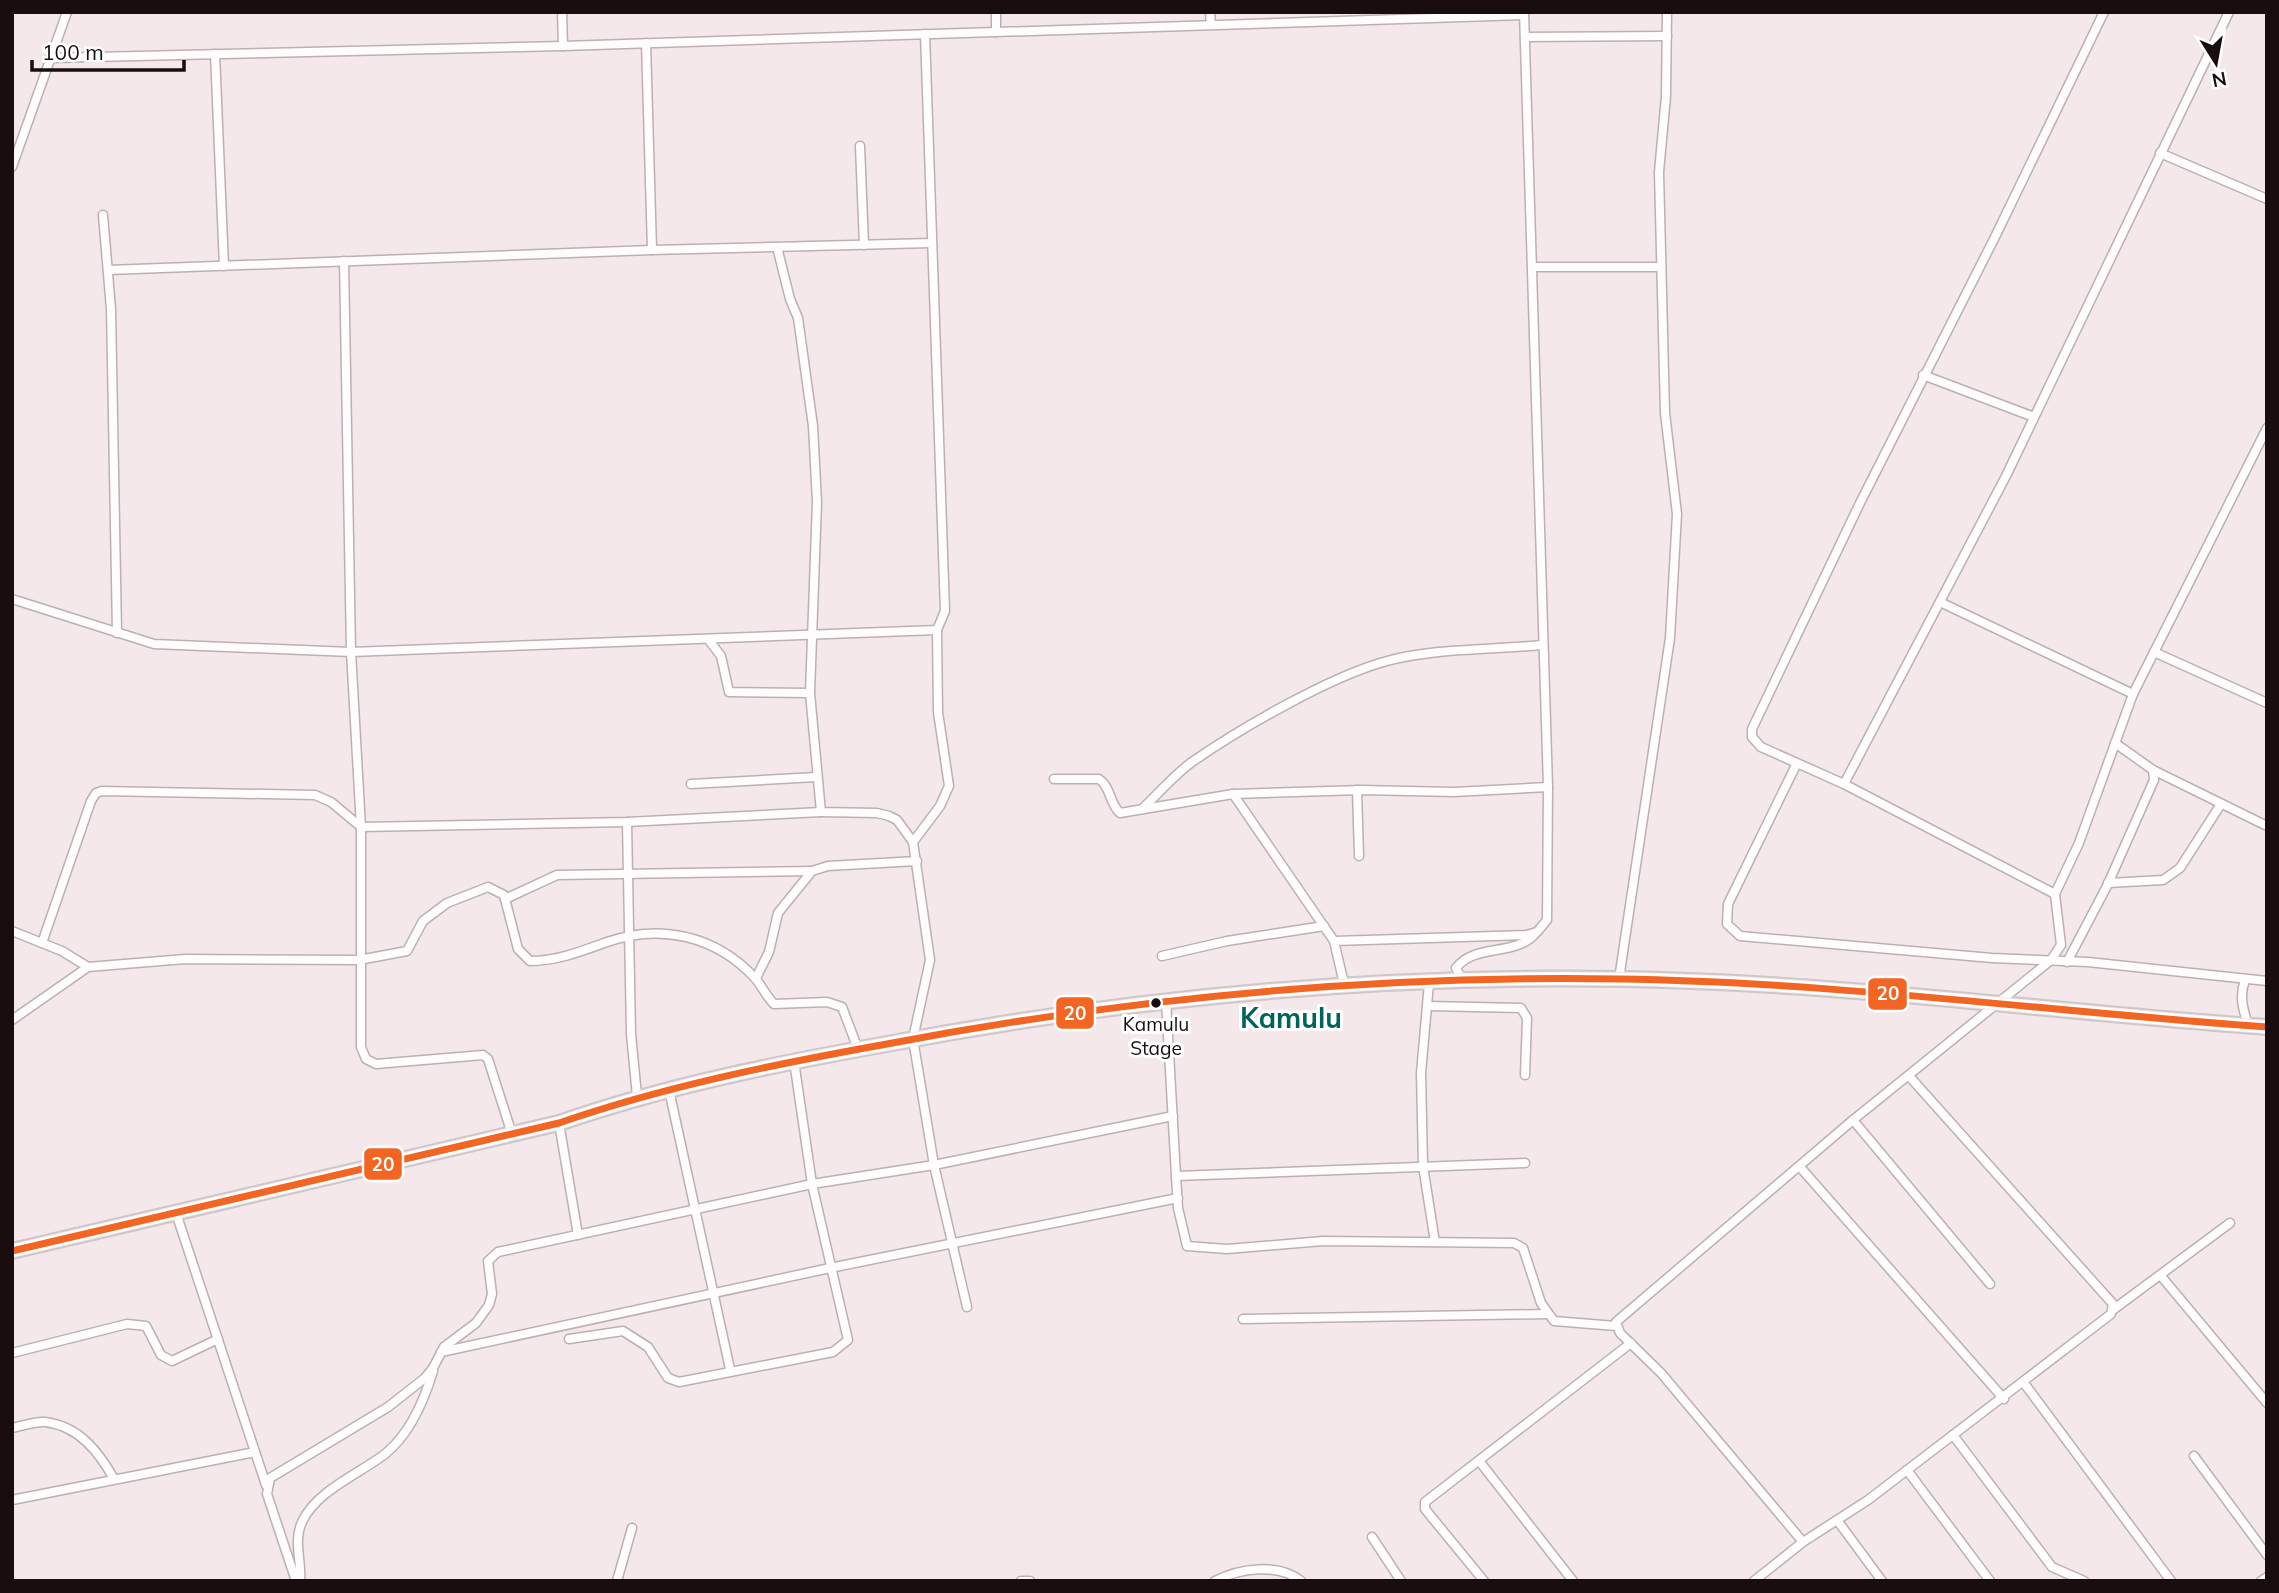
<svg xmlns="http://www.w3.org/2000/svg" width="2279" height="1593" viewBox="0 0 2279 1593" font-family="Mulish,sans-serif">
<style>
.lines{fill:none;stroke-linecap:round;stroke-linejoin:round}
.street-casing{stroke:#bcb0b1;stroke-width:11}
.highway-casing{stroke:#cdc7c8;stroke-width:18}
.street{stroke:#fefcfc;stroke-width:8}
.highway{stroke:#f2e7ef;stroke-width:14}
.bus-1-casing{stroke:#fff;stroke-width:12}
.bus-1{stroke:#f26522;stroke-width:7}
.bus-dot{fill:#190d0f;stroke:#fff;stroke-width:2.5}
.labels{text-anchor:middle;stroke-width:6;stroke-linejoin:round;paint-order:stroke}
.bus-label{font-size:19px;fill:#190d0f;stroke:#fff}
.district-label{font-size:28px;font-weight:bold;fill:#016359;stroke:#fff}
.line-badge{stroke:#fff;stroke-width:2.5}
.badge-label{font-size:19px;text-anchor:middle;font-weight:bold;fill:#fff}
</style>
<rect width="100%" height="100%" fill="#f5e8ea"/>
<g class="lines">
<defs>
<g id="street">
<path d="M562,12L563,46"/>
<path d="M996,12V32"/>
<path d="M1210,12L1211,25"/>
<path d="M1525,37L1667,36"/>
<path d="M646,43L652,250"/>
<path d="M215,54L224,266"/>
<path d="M50,58L563,46L1524,15"/>
<path d="M860,146L864,245"/>
<path d="M2160,153L2267,199"/>
<path d="M12,167L67,12"/>
<path d="M103,215L111,309L117,633"/>
<path d="M777,247L790,299L798,318L813,426L817,502L810,693L821,812L877,813L889,816L897,820L913,842L930,960L913,1039L934,1165L967,1307"/>
<path d="M344,261L351,652L361,827V1047L366,1059L376,1064L483,1055L488,1059L512,1134"/>
<path d="M1532,267H1661"/>
<path d="M108,270L652,250L931,243"/>
<path d="M1923,375L2034,417"/>
<path d="M12,599L154,644L351,652L937,630L945,611L925,34"/>
<path d="M1940,602L2133,694"/>
<path d="M708,639L721,656L729,692L810,693"/>
<path d="M2154,652L2267,703"/>
<path d="M1796,765L1728,904L1727,924L1740,936L1992,958L2088,962L2267,981"/>
<path d="M2153,770L2267,826"/>
<path d="M1054,779H1099C1111,787 1109,803 1120,813L1233,794L1362,790L1454,792L1548,787"/>
<path d="M691,784L816,777"/>
<path d="M1844,784L2006,476L2229,12"/>
<path d="M1357,790L1359,856"/>
<path d="M1233,794L1334,941"/>
<path d="M1142,809C1158,794 1174,775 1192,762C1241,728 1331,676 1387,661C1436,648 1491,650 1542,645"/>
<path d="M627,822L631,1034L637,1096"/>
<path d="M913,842L940,806L949,786L938,712L937,630"/>
<path d="M2108,883L2163,880L2180,868L2221,804"/>
<path d="M2055,894L1844,784L1761,747L1752,737V729L1860,503L1995,237L2104,12"/>
<path d="M505,899L557,875L812,871"/>
<path d="M12,931L62,951L88,967L185,959L359,960L407,951L423,921L447,903L488,887L504,895L518,949L530,961C557,961 582,951 607,942C661,923 716,936 755,978C762,986 766,996 774,1004L827,1002L842,1007L858,1049"/>
<path d="M42,943L91,801L96,793L102,791L315,795L331,802L361,827L627,822L821,812"/>
<path d="M1162,956L1227,941L1324,926"/>
<path d="M2067,962L2107,886L2154,780L2153,770L2115,743"/>
<path d="M756,978L769,952L778,913L812,871L828,866L917,861"/>
<path d="M1619,979L1670,638L1677,514L1665,413L1659,172L1666,96L1667,12"/>
<path d="M2245,980C2239,996 2243,1009 2248,1025"/>
<path d="M1463,982L1456,968C1475,943 1514,957 1535,934"/>
<path d="M1429,983L1421,1073L1423,1166L1435,1242"/>
<path d="M1345,988L1334,941L1526,935L1537,932L1547,920L1548,787L1524,12"/>
<path d="M1166,1000L1176,1176L1525,1163"/>
<path d="M1428,1006L1521,1008L1527,1018L1525,1075"/>
<path d="M12,1020L88,967"/>
<path d="M669,1090L730,1369"/>
<path d="M1853,1120L1990,1284"/>
<path d="M559,1123L578,1235"/>
<path d="M1800,1167L2004,1399"/>
<path d="M1176,1176L1178,1208L1187,1246L1227,1249L1323,1241L1514,1243L1523,1248L1541,1303L1554,1321L1616,1326"/>
<path d="M176,1213L266,1485"/>
<path d="M2161,1276L2267,1403"/>
<path d="M2114,1309L2230,1223"/>
<path d="M1243,1319L1547,1314"/>
<path d="M569,1339L623,1331L648,1347L668,1378L679,1382L833,1352L848,1340L812,1184L794,1061"/>
<path d="M441,1352L830,1268L1178,1198"/>
<path d="M12,1353L127,1324L146,1326L161,1355L172,1361L218,1339"/>
<path d="M2024,1383L2171,1581"/>
<path d="M12,1428C22,1426 35,1421 45,1422C79,1426 99,1452 114,1479"/>
<path d="M1953,1435L2052,1567L2084,1581"/>
<path d="M2194,1456L2267,1555"/>
<path d="M1480,1462L1573,1581"/>
<path d="M1907,1470L1990,1581"/>
<path d="M12,1500L255,1452"/>
<path d="M1837,1520L1882,1581"/>
<path d="M1372,1537L1401,1581"/>
<path d="M1803,1542L1661,1373L1620,1333L1616,1322L1853,1120L2051,960L2061,945L2055,894L2079,843L2133,694L2267,428"/>
<path d="M296,1581L267,1494L270,1478L388,1407L425,1378L433,1368L444,1347L476,1323L489,1305L492,1294L488,1261L498,1252L812,1184L934,1165L1173,1116"/>
<path d="M300,1581C302,1562 293,1541 302,1522C316,1491 359,1474 385,1454C410,1434 424,1401 433,1371"/>
<path d="M617,1581L632,1528"/>
<path d="M1021,1581H1030"/>
<path d="M1215,1581C1240,1568 1278,1563 1301,1581"/>
<path d="M1484,1581L1425,1509V1502L1631,1343"/>
<path d="M1754,1581L1803,1542L1868,1500L2111,1314L2113,1304L1909,1076"/>
<path d="M2261,1581L2267,1577"/>
</g>
<path id="highway" d="M12,1251L559,1123C666,1086 776,1064 887,1044C1128,998 1374,975 1619,979C1835,982 2051,1012 2267,1027"/>
</defs>
<use href="#street" class="street-casing"/>
<use href="#highway" class="highway-casing"/>
<use href="#street" class="street"/>
<use href="#highway" class="highway"/>
<defs>
<path id="bus-1" d="M12,1251L559,1123C666,1086 776,1064 887,1044C1128,998 1374,975 1619,979C1835,982 2051,1012 2267,1027"/>
</defs>
<use href="#bus-1" class="bus-1-casing"/>
<use href="#bus-1" class="bus-1"/>
</g>
<circle class="bus-dot" cx="1156" cy="1003" r="6"/>
<g class="labels">
<g class="bus-label">
<text x="1156" y="1031">Kamulu<tspan x="1156" dy="24">Stage</tspan></text>
</g>
<g class="district-label">
<text x="1291" y="1028">Kamulu</text>
</g>
</g>
<g class="line-badge">
<rect x="1867" y="977" width="41" height="34" rx="7" fill="#f26522"/>
<rect x="1055" y="996" width="40" height="34" rx="7" fill="#f26522"/>
<rect x="363" y="1147" width="40" height="34" rx="7" fill="#f26522"/>
</g>
<g class="badge-label">
<text x="1888" y="1000">20</text>
<text x="1075" y="1020">20</text>
<text x="383" y="1171">20</text>
</g>
<rect width="2279" height="1593" fill="none" stroke="#190d0f" stroke-width="28"/>
<g transform="translate(2216 63) rotate(169)" stroke="#ffffff" stroke-width="5" paint-order="stroke">
<path d="M0-5L12 26L0 18L-12 26Z" fill="#190d0f"/>
<text y="-10" font-size="19" font-weight="bold" text-anchor="middle" fill="#190d0f">N</text>
</g>
<path d="M32 60v10h152v-10" fill="none" stroke="#190d0f" stroke-width="3.5"/>
<text x="42" y="60" font-size="21" fill="#190d0f" stroke="#ffffff" stroke-width="5" paint-order="stroke">100 m</text>
</svg>
